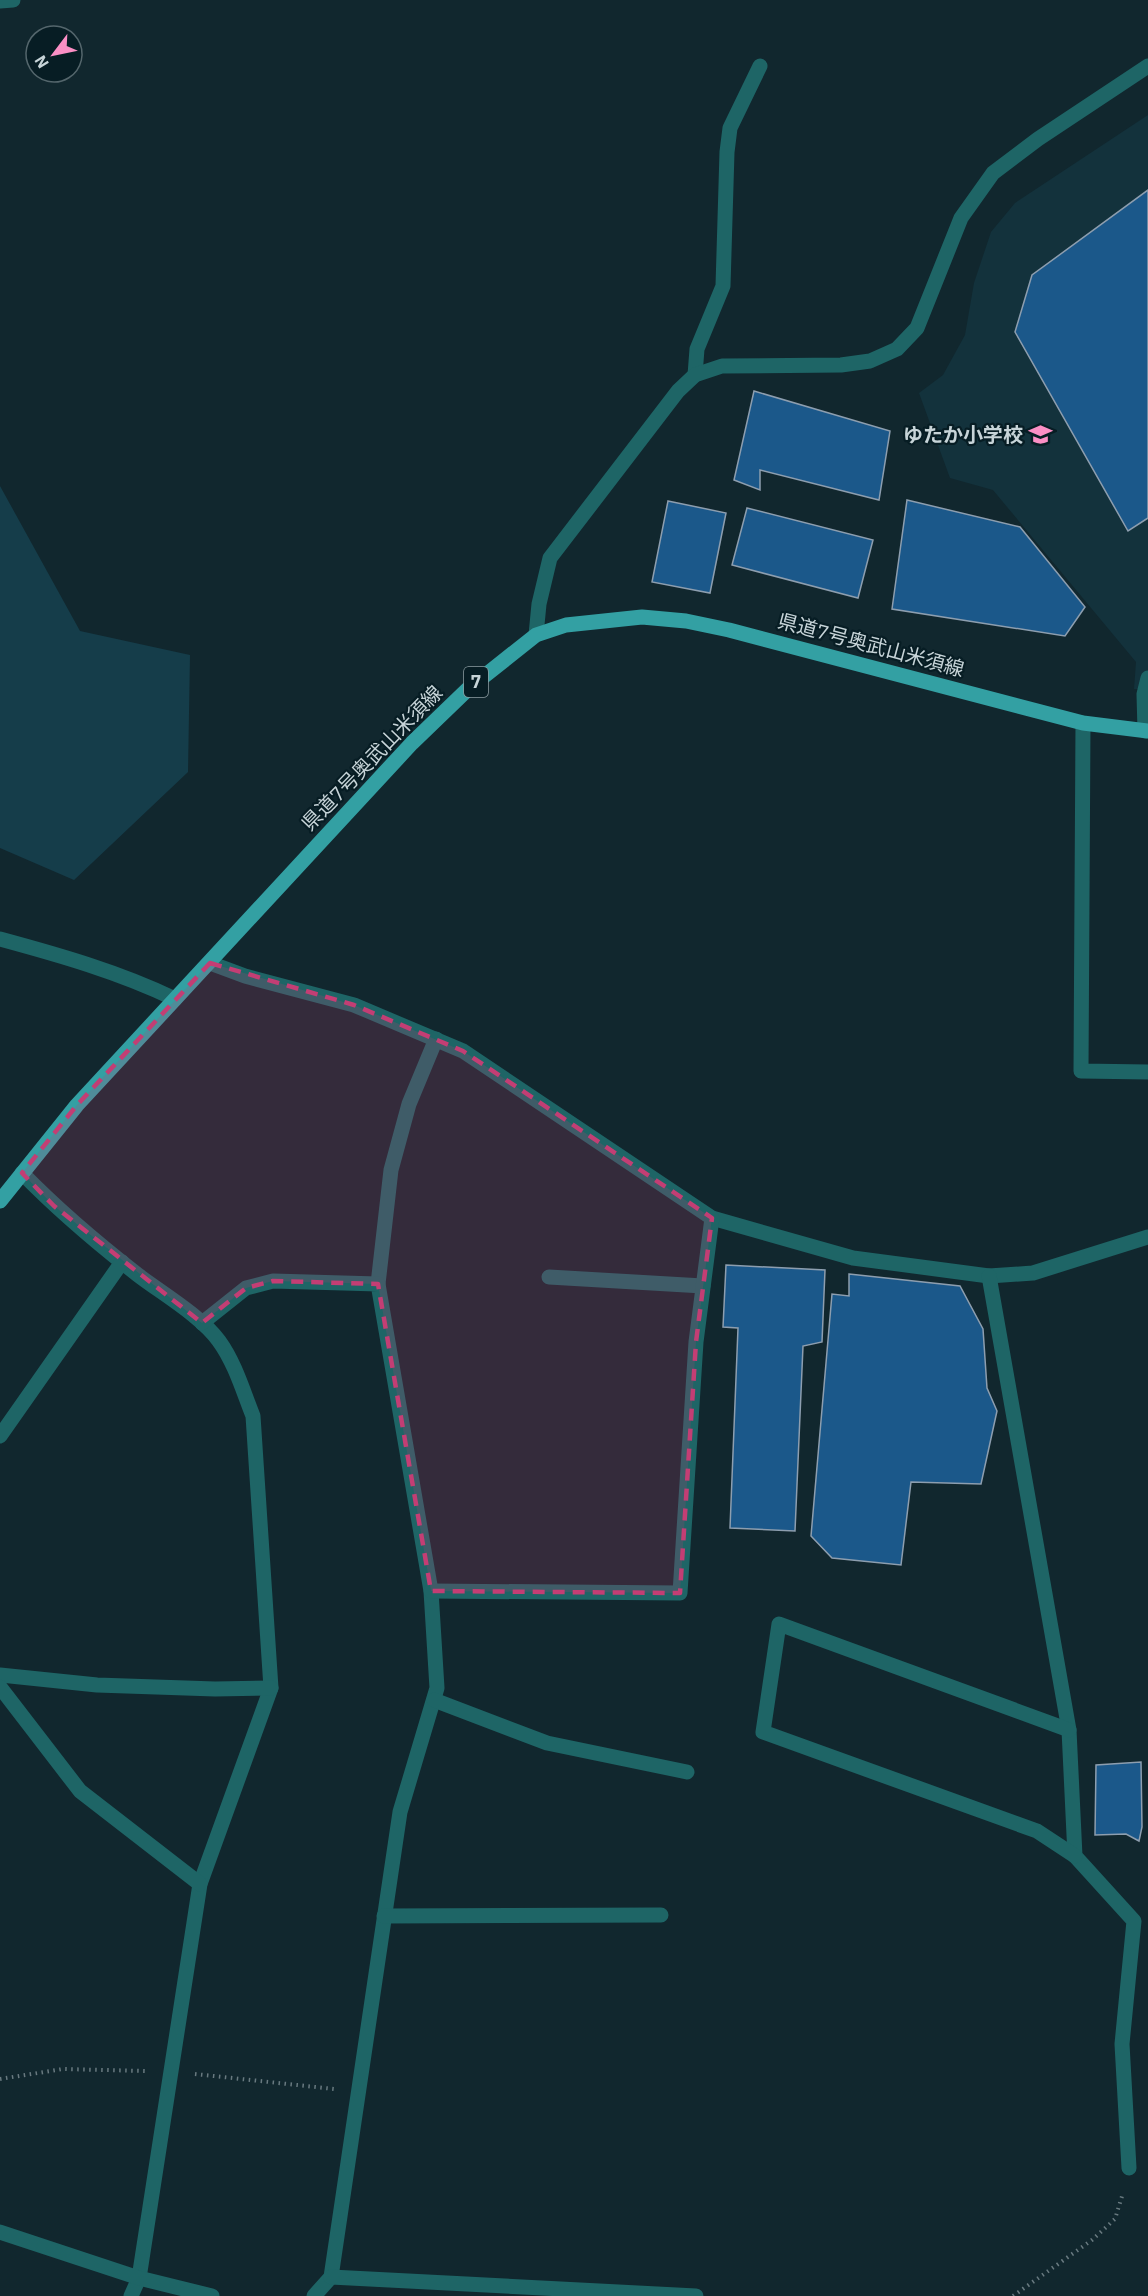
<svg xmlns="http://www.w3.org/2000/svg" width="1148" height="2296" viewBox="0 0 1148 2296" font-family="'IBM Plex Sans','Noto Sans JP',sans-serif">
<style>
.built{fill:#13323c}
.green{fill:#153d4a}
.building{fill:#1b588a;stroke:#8d9eaf;stroke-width:1.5}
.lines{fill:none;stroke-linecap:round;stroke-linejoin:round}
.path{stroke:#697a80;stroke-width:4;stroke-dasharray:1.5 4.5;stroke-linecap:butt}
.minor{stroke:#1e6566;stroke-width:15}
.major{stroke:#33a0a3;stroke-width:15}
.marked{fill:#c33e74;fill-opacity:0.2;stroke:#c33e74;stroke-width:4.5;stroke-dasharray:12 8;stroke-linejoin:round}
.labels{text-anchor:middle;stroke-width:4.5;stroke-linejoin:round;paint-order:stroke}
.shield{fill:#071d24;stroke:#8d9da2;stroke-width:1.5}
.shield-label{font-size:18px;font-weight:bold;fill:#c7d4d8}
.poi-label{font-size:20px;font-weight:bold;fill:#c7d4d8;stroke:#071d24;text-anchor:end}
.street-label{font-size:20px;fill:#c7d4d8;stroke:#071d24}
</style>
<rect width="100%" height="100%" fill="#11272e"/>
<path class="built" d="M1148,115V689H1134L1136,662L993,490L950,478L919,393L943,375L965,335L974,283L991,232L1015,203Z"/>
<path class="green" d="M0,486L80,631L190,655L188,772L74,880L0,848Z"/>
<g class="building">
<path d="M1148,190V518L1128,531L1015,332L1032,275Z"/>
<path d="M754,391L890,431L879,500L760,470V490L734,480Z"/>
<path d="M907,500L1020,527L1085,607L1065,636L892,609Z"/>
<path d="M668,501L726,513L710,593L652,582Z"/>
<path d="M747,508L873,540L858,598L732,565Z"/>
<path d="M726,1265L825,1270L822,1342L803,1346L795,1531L730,1528L738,1328L723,1327Z"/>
<path d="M849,1274L960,1286L983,1329L987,1388L997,1411L981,1484L911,1482L901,1565L832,1558L811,1536L832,1294L849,1296Z"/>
<path d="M1141,1762L1142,1827L1139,1841L1126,1834L1095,1835L1096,1765Z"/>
</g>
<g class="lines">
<g class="path">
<path d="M195,2074L334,2089"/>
<path d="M0,2079L63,2069L146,2071"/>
<path d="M1013,2296L1092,2240L1115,2219L1123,2193"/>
</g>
<g class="minor">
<path d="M0,1L13,0"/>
<path d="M695,375L697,349L723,286L727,152L730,128L760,66"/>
<path d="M536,635L539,604L550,558L678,391L695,375L722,366L841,365L870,361L897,349L917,328L961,218L993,173L1038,139L1148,66"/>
<path d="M1083,723L1081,1071L1148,1072"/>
<path d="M1145,731L1144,694L1148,678"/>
<path d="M0,939C59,955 119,972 175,999"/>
<path d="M210,963L245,976L354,1005L463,1051L712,1218L853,1258L989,1276L1033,1273L1148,1237"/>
<path d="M22,1173C58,1210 97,1243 138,1275C163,1294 201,1316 219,1341C235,1363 243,1391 253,1416L271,1688L200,1884L139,2278L131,2296"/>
<path d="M989,1276L1069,1730L1075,1856L1134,1921L1122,2044L1129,2168"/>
<path d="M549,1277L703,1286"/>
<path d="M378,1284L391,1170L409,1104L436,1039"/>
<path d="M202,1323L246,1288L273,1281L378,1284L431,1591L437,1688L400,1812L331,2277L314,2296"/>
<path d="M0,1436L122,1262"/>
<path d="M431,1591L680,1593L696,1342L712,1218"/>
<path d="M0,1675L97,1685L215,1689L271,1688"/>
<path d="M0,1687L80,1791L200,1884"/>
<path d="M434,1700L547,1743L687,1772"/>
<path d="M1069,1730L779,1624L763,1732L1037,1831L1075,1856"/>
<path d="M384,1916L661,1915"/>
<path d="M0,2232L139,2278L212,2296"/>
<path d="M331,2277L696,2296"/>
</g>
<path class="major" d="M0,1201L77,1105L412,743L468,689L536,635L566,625L642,617L686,621L729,630L1083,723L1148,731"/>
</g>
<path class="marked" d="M210,963L354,1005L463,1051L712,1218L696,1342L680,1593L431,1591L378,1284L273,1281L246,1288L202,1323L54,1206L22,1173L77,1105Z"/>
<defs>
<symbol id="school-bare" viewBox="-9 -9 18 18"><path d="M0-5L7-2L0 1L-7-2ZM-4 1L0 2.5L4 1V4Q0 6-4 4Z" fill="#fb8fc5" stroke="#071d24" stroke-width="2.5" paint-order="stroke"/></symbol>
</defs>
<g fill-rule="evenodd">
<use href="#school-bare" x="1024" y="418" width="33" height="33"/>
</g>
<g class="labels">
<rect class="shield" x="464" y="667" width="24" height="30" rx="4.5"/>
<g class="shield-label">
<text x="476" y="688">7</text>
</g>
<g class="poi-label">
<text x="1023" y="442">ゆたか小学校</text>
</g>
<g class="street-label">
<text transform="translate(871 645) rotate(15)" y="7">県道7号奥武山米須線</text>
<text transform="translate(372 758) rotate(-46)" y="7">県道7号奥武山米須線</text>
</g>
</g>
<g transform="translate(54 54) rotate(238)"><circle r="28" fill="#071d24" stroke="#54666c" stroke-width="1.5"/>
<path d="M0-4.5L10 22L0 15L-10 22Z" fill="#fb8fc5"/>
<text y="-9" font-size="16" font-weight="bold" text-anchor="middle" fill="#c7d4d8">N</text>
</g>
</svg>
